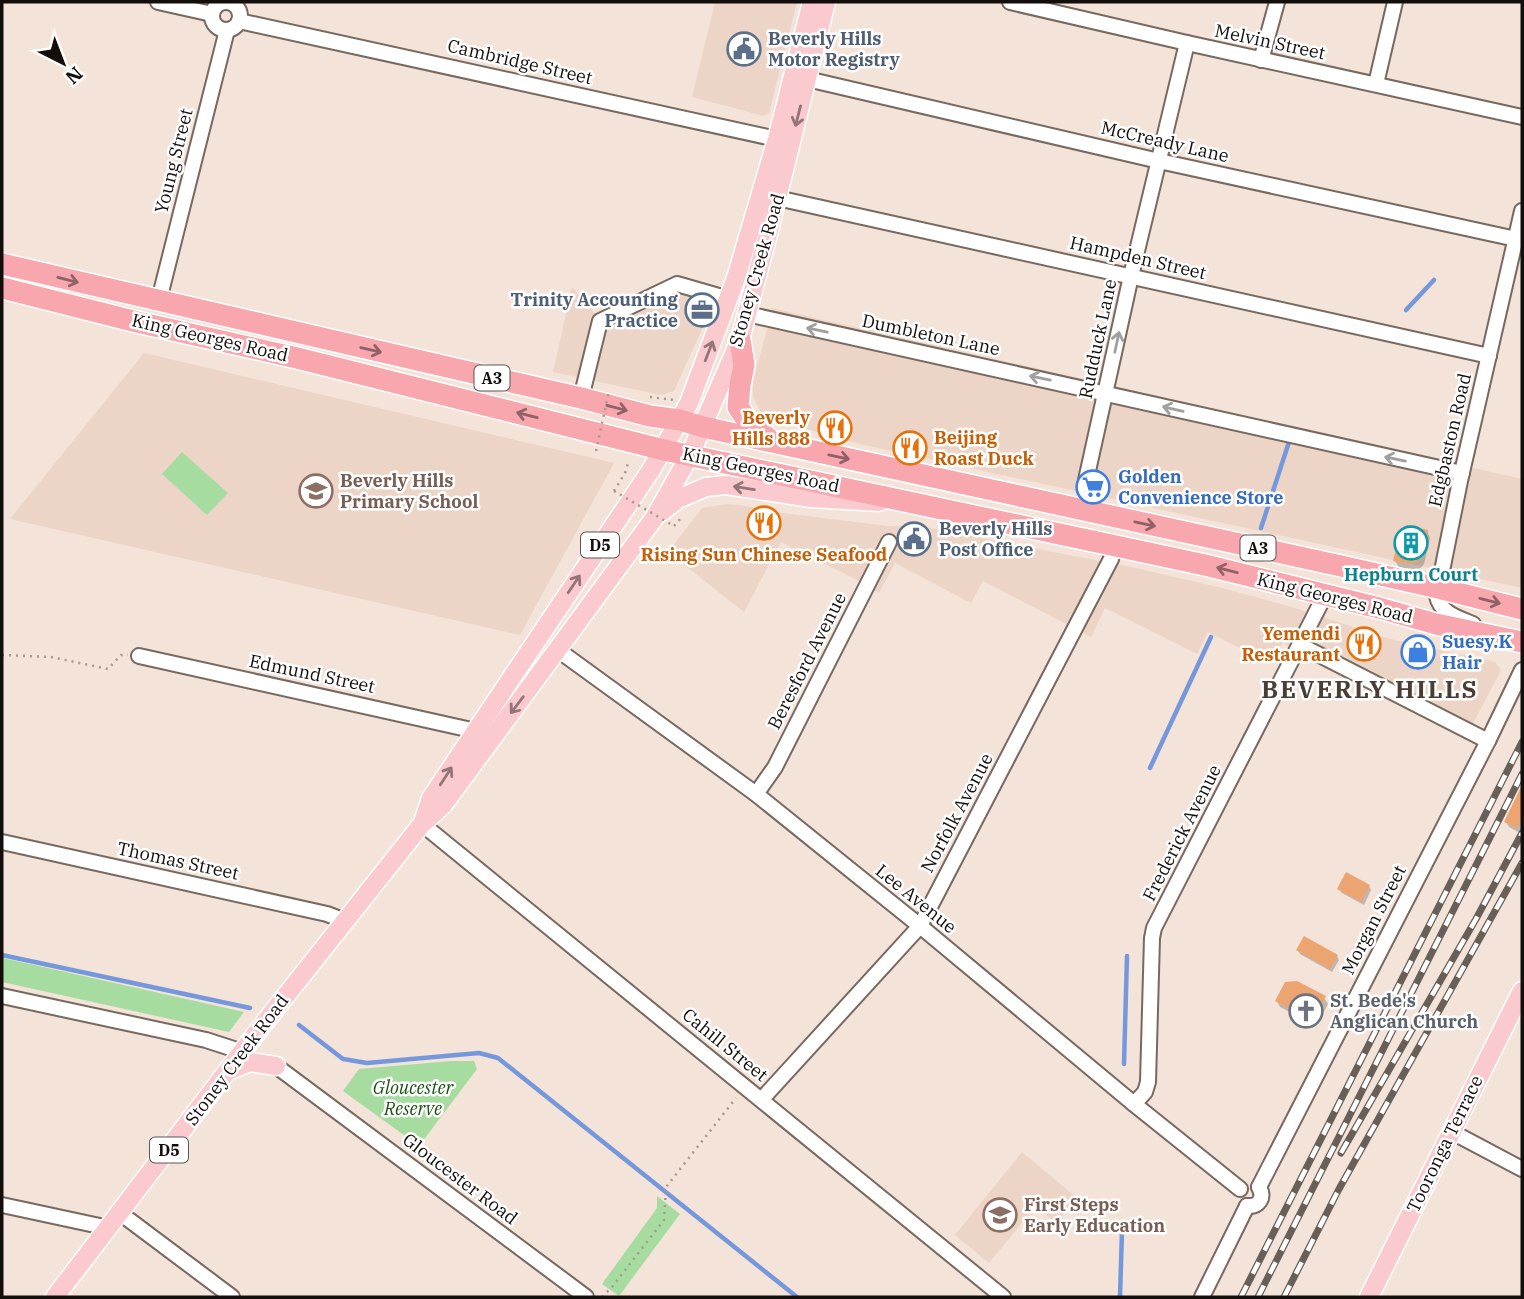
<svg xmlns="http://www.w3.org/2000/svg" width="1524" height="1299" viewBox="0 0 1524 1299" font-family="'IBM Plex Serif',serif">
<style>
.built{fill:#ecd5c6}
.green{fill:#a7dca0}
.shadow{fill:#0003}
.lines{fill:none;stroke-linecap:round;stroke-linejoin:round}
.stream{stroke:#7598dd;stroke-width:4.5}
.building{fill:#eca471}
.minor-casing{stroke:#776960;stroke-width:18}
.major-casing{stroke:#fff;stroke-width:21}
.highway-casing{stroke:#fff;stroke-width:24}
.path{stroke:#a59990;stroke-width:2.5;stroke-dasharray:2 5;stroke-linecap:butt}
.minor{stroke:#fff;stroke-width:14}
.major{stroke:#fbcacf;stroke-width:18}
.highway{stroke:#f8a7af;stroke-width:21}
.rail-casing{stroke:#685f59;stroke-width:7}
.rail{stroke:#fff;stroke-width:4.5;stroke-dasharray:13;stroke-linecap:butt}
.path-bridge{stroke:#a59990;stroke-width:2.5;stroke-dasharray:2 5;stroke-linecap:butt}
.oneway{stroke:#937577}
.oneway2{stroke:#916265}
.oneway3{stroke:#a19f9d}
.labels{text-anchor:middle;stroke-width:5;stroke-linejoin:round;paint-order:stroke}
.shield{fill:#fff;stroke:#5a5654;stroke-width:2}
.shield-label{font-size:16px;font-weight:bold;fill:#130e0b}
.service-label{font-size:18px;font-weight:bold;fill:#4e5e75;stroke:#fff;text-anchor:start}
.street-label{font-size:18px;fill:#130e0b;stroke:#fff}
.food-label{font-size:18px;font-weight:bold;fill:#c56008;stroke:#fff;text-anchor:end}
.shop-label{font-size:18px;font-weight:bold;fill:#366cbe;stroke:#fff;text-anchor:start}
.education-label{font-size:18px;font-weight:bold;fill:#785e54;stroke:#fff;text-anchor:start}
.culture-label{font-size:18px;font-weight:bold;fill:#0d838f;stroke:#fff}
.worship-label{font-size:18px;font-weight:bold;fill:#5b616d;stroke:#fff;text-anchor:start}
.park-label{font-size:18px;font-style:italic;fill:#195212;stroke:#fff}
.district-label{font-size:24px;font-weight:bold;letter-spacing:2px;fill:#493d34;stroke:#fff}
</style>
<rect width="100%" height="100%" fill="#f3e3d8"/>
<g class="built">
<path d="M715,2H797L769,113L764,116L692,97Z"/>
<path d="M673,279L716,288L703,327L674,391L661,395L553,372L572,287L597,316Z"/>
<path d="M771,308L1522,479V588L864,445L766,418L760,411L753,396V381L768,326Z"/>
<path d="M144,353L614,463L520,635L10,519Z"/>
<path d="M727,504L740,505L782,513L888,526H920L1131,567L1218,587L1292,607L1390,639L1495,662L1501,670L1465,739L1283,643L1271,664L1208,632L1197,654L1105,608L1091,637L983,581L971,603L895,563L879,593L853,578L781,542L744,612L668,552L702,508Z"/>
<path d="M1022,1152L1077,1198L1056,1223L1036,1206L989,1263L955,1235Z"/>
</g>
<g class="green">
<path d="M182,452L228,493L207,515L162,474Z"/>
<path d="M2,958L21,962L244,1012L229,1032L2,982Z"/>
<path d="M451,1061H474L477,1069L419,1146L343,1091L359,1069Z"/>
<path d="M657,1196L680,1214L619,1296L602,1284L657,1208Z"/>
</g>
<g class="shadow">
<path d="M1427,531L1430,538L1424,564L1420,569L1414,570L1399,567L1395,561Z"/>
<path d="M1522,789V829L1520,833L1509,827L1506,822Z"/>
<path d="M1369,886L1371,890L1364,905L1342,893L1339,889Z"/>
<path d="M1298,950L1337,956L1339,960L1332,972L1300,954Z"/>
<path d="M1324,998L1328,1004L1316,1026L1280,1007L1277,1001Z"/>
</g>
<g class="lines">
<g class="stream">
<path d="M1406,310L1434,280"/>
<path d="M1261,528L1289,442"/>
<path d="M1150,768L1211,637"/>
<path d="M2,955L250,1008"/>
<path d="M299,1025L343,1059L367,1063L479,1053L498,1058L797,1297"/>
<path d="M1124,1064L1127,956"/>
<path d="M1120,1297L1122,1231"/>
</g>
</g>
<g class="building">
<path d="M1406,525L1428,530L1421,557L1417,562L1409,564L1393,561L1401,529H1405Z"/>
<path d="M1522,785V819L1517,828L1504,822Z"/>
<path d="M1346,872L1370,885L1361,902L1337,889Z"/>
<path d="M1304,936L1338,955L1330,969L1296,950Z"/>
<path d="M1297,981L1326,996L1312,1021L1275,1001L1285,982Z"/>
</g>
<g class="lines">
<defs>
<g id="minor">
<circle cx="226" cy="16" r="14"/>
<path d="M158,2L212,14"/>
<path d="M1010,2L1187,43L1522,117"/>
<path d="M239,21L786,141"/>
<path d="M1261,60L1277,2"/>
<path d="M807,79L1159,161L1516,239"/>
<path d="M1376,84L1395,2"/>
<path d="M777,198L1489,356"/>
<path d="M159,300L227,30"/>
<path d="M747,314L1462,473"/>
<path d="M581,398L600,321L677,284L729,299"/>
<path d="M1086,480L1131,276L1187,43"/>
<path d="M1473,624C1458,618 1440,613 1437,596L1460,481L1522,211"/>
<path d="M1300,645L1488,741"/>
<path d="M558,650L756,794L920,926L1134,1104L1240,1189"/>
<path d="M139,656L476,731"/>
<path d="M756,794L775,767L889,542"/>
<path d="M422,824L1003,1297"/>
<path d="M2,842L327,914L345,921"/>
<path d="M2,996L206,1040L243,1052"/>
<path d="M276,1066L586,1297"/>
<path d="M762,1099L920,926L1111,559L1114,545"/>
<path d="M1134,1104L1145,1092L1148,1082L1152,938L1154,928L1325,595"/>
<path d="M1452,1132L1522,1169"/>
<path d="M1259,1187L1488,741L1522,670"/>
<path d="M2,1205L109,1228"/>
<path d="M1247,1206C1259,1207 1265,1198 1259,1187"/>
<path d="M120,1213L232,1297"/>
<path d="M1202,1297L1247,1206"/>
</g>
<g id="major">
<path d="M663,511L678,499L706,487L726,485L811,498L879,502"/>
<path d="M423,822L431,798L651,470L689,403L736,278L777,139L812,2"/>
<path d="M228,1071L250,1062L276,1066"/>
<path d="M55,1297L261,1027L422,824L443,805L655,517L690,455L740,340L768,234L826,2"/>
<path d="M1369,1297L1522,991"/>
</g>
<g id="highway">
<path d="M2,264L581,398L650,416L680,420L703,427L1341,566L1438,588L1522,609"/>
<path d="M2,288L137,322L297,358L664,450L1205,565L1379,608L1436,624L1522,642"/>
<path d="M740,340L744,365L740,385L738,407L749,423L768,438"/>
</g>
</defs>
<use href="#minor" class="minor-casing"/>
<use href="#major" class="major-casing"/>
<use href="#highway" class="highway-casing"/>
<g class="path">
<path d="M650,397L674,400"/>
<path d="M614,491L625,473L629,460"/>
<path d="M674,526L681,518"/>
<path d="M2,655L51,657L108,669L121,655H128"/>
<path d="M602,1297L612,1287L664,1220L666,1187L736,1098"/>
</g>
<use href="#minor" class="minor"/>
<use href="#major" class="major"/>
<use href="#highway" class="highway"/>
<defs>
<g id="rail">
<path d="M1341,1153L1476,919L1522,833"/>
<path d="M1241,1297L1522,742"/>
<path d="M1258,1297L1522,774"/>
<path d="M1284,1297L1339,1189L1522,863"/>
</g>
</defs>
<use href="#rail" class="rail-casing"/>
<use href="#rail" class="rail"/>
<g class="path-bridge">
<path d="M596,451L609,391"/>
<path d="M614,491L674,526"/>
</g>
</g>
<defs><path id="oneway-shaft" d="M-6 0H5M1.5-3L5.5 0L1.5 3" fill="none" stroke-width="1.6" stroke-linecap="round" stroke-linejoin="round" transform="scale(1.75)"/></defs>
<g class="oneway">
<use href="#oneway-shaft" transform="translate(798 116) rotate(104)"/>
<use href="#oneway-shaft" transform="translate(709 351) rotate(-69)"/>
<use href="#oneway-shaft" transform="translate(744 488) rotate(-171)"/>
<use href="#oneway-shaft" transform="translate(574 584) rotate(-56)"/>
<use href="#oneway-shaft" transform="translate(517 705) rotate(127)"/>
<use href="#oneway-shaft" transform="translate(446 776) rotate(-57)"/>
</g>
<g class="oneway2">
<use href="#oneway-shaft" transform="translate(68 280) rotate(14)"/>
<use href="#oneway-shaft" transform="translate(371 350) rotate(13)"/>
<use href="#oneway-shaft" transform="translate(617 408) rotate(15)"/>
<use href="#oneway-shaft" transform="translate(527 415) rotate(-166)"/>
<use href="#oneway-shaft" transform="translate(839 457) rotate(12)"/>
<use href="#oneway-shaft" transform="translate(1145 524) rotate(12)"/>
<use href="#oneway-shaft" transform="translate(1227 570) rotate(-166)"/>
<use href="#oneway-shaft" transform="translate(1490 601) rotate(14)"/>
</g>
<g class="oneway3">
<use href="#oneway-shaft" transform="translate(817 330) rotate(-168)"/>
<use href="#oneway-shaft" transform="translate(1117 342) rotate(-78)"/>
<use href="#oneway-shaft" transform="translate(1040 378) rotate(-168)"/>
<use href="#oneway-shaft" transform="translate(1173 409) rotate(-167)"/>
<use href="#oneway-shaft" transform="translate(1395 459) rotate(-168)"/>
</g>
<defs>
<symbol id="civic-ring" viewBox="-11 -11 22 22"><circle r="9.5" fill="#fff" stroke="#5c6f8a" stroke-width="1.5"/><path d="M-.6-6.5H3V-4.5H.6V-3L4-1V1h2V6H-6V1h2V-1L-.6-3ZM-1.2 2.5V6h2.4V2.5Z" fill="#5c6f8a"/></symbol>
<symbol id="office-ring" viewBox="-11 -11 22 22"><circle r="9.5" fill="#fff" stroke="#5c6f8a" stroke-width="1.5"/><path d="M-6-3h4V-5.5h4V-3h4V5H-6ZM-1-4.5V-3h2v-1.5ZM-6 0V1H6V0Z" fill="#5c6f8a"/></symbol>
<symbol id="restaurant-ring" viewBox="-11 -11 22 22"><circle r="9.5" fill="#fff" stroke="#e8710a" stroke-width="1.5"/><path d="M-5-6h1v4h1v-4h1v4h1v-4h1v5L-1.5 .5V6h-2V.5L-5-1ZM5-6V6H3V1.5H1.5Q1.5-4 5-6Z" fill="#e8710a"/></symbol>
<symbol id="supermarket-ring" viewBox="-11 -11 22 22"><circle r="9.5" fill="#fff" stroke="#3f7fe0" stroke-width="1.5"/><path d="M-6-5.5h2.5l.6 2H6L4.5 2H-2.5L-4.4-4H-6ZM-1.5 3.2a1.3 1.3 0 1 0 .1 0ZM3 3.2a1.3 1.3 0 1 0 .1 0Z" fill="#3f7fe0"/></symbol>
<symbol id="school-ring" viewBox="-11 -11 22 22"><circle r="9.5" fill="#fff" stroke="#8d6e63" stroke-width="1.5"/><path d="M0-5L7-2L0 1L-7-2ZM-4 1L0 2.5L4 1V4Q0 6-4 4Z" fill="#8d6e63"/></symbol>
<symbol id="building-ring" viewBox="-11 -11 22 22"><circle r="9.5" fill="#fff" stroke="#0f9aa8" stroke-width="1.5"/><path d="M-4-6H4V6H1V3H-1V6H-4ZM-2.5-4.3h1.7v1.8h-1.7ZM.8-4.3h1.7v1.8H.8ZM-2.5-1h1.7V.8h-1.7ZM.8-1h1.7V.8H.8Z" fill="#0f9aa8"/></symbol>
<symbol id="shop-ring" viewBox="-11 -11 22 22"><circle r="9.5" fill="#fff" stroke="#3f7fe0" stroke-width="1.5"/><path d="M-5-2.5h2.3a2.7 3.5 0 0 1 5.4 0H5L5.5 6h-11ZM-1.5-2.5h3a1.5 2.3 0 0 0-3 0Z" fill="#3f7fe0"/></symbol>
<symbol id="church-ring" viewBox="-11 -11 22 22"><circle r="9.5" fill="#fff" stroke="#6b7280" stroke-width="1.5"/><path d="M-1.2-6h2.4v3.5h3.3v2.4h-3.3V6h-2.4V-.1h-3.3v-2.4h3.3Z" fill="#6b7280"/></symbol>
</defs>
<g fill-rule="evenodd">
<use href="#civic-ring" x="725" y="30" width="38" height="38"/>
<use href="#office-ring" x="683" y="291" width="38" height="38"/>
<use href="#restaurant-ring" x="816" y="409" width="38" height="38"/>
<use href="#restaurant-ring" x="891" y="429" width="38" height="38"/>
<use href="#supermarket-ring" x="1074" y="468" width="38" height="38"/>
<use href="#school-ring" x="297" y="472" width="38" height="38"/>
<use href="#restaurant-ring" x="745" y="504" width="38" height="38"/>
<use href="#civic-ring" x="895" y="520" width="38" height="38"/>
<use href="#building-ring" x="1392" y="524" width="38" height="38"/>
<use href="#restaurant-ring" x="1345" y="625" width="38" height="38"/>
<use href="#shop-ring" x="1399" y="633" width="38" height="38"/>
<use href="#church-ring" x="1287" y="992" width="38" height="38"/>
<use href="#school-ring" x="981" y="1196" width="38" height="38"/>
</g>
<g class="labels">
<g class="shield">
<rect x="474.5" y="365.5" width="35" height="25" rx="5"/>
<rect x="581" y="532.5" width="38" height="25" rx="5"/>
<rect x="1240.5" y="535.5" width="35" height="25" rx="5"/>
<rect x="150" y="1137.5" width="38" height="25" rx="5"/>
</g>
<g class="shield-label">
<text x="492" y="384">A3</text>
<text x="600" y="551">D5</text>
<text x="1258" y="554">A3</text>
<text x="169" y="1156">D5</text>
</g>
<g class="service-label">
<text x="768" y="45">Beverly Hills<tspan x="768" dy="21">Motor Registry</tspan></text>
<text x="678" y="306" text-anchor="end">Trinity Accounting<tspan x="678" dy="21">Practice</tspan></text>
<text x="939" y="535">Beverly Hills<tspan x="939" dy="21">Post Office</tspan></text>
</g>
<g class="street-label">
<text transform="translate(1270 42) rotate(12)" y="6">Melvin Street</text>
<text transform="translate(520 62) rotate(13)" y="6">Cambridge Street</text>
<text transform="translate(1165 142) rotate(13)" y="6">McCready Lane</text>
<text transform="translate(174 161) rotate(-76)" y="6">Young Street</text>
<text transform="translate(1138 258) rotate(13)" y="6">Hampden Street</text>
<text transform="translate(757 270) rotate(-74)" y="6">Stoney Creek Road</text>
<text transform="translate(931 335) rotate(12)" y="6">Dumbleton Lane</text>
<text transform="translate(210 338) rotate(13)" y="6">King Georges Road</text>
<text transform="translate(1098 339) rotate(-78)" y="6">Rudduck Lane</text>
<text transform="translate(1450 440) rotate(-77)" y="6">Edgbaston Road</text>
<text transform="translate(761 470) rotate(12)" y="6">King Georges Road</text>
<text transform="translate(1335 598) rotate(14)" y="6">King Georges Road</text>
<text transform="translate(807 661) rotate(-63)" y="6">Beresford Avenue</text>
<text transform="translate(312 674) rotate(12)" y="6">Edmund Street</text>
<text transform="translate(957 813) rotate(-62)" y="6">Norfolk Avenue</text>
<text transform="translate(1182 833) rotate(-63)" y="6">Frederick Avenue</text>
<text transform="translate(178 861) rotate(12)" y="6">Thomas Street</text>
<text transform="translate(916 899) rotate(39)" y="6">Lee Avenue</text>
<text transform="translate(1374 920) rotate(-63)" y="6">Morgan Street</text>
<text transform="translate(725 1045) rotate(39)" y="6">Cahill Street</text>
<text transform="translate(237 1060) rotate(-53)" y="6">Stoney Creek Road</text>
<text transform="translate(1445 1144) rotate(-64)" y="6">Tooronga Terrace</text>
<text transform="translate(460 1179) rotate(37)" y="6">Gloucester Road</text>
</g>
<g class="food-label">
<text x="810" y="424">Beverly<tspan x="810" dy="21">Hills 888</tspan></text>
<text x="934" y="444" text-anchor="start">Beijing<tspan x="934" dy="21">Roast Duck</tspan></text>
<text x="764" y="561" text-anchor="middle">Rising Sun Chinese Seafood</text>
<text x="1340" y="640">Yemendi<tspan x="1340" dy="21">Restaurant</tspan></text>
</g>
<g class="shop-label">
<text x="1118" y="483">Golden<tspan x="1118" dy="21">Convenience Store</tspan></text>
<text x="1442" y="648">Suesy.K<tspan x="1442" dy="21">Hair</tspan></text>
</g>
<g class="education-label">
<text x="340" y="487">Beverly Hills<tspan x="340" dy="21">Primary School</tspan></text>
<text x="1024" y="1211">First Steps<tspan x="1024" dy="21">Early Education</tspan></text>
</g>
<g class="culture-label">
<text x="1411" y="581">Hepburn Court</text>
</g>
<g class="worship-label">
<text x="1330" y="1007">St. Bede's<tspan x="1330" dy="21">Anglican Church</tspan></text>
</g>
<g class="park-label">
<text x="413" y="1094">Gloucester<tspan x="413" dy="21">Reserve</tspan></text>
</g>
<g class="district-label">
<text x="1370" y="698">BEVERLY HILLS</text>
</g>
</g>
<rect width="1524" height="1299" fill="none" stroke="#130e0b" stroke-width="7"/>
<g transform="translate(63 63) rotate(138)" stroke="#ffffff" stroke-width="5" paint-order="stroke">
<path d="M0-5L12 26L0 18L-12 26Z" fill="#130e0b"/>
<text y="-10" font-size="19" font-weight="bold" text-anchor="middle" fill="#130e0b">N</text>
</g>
</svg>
